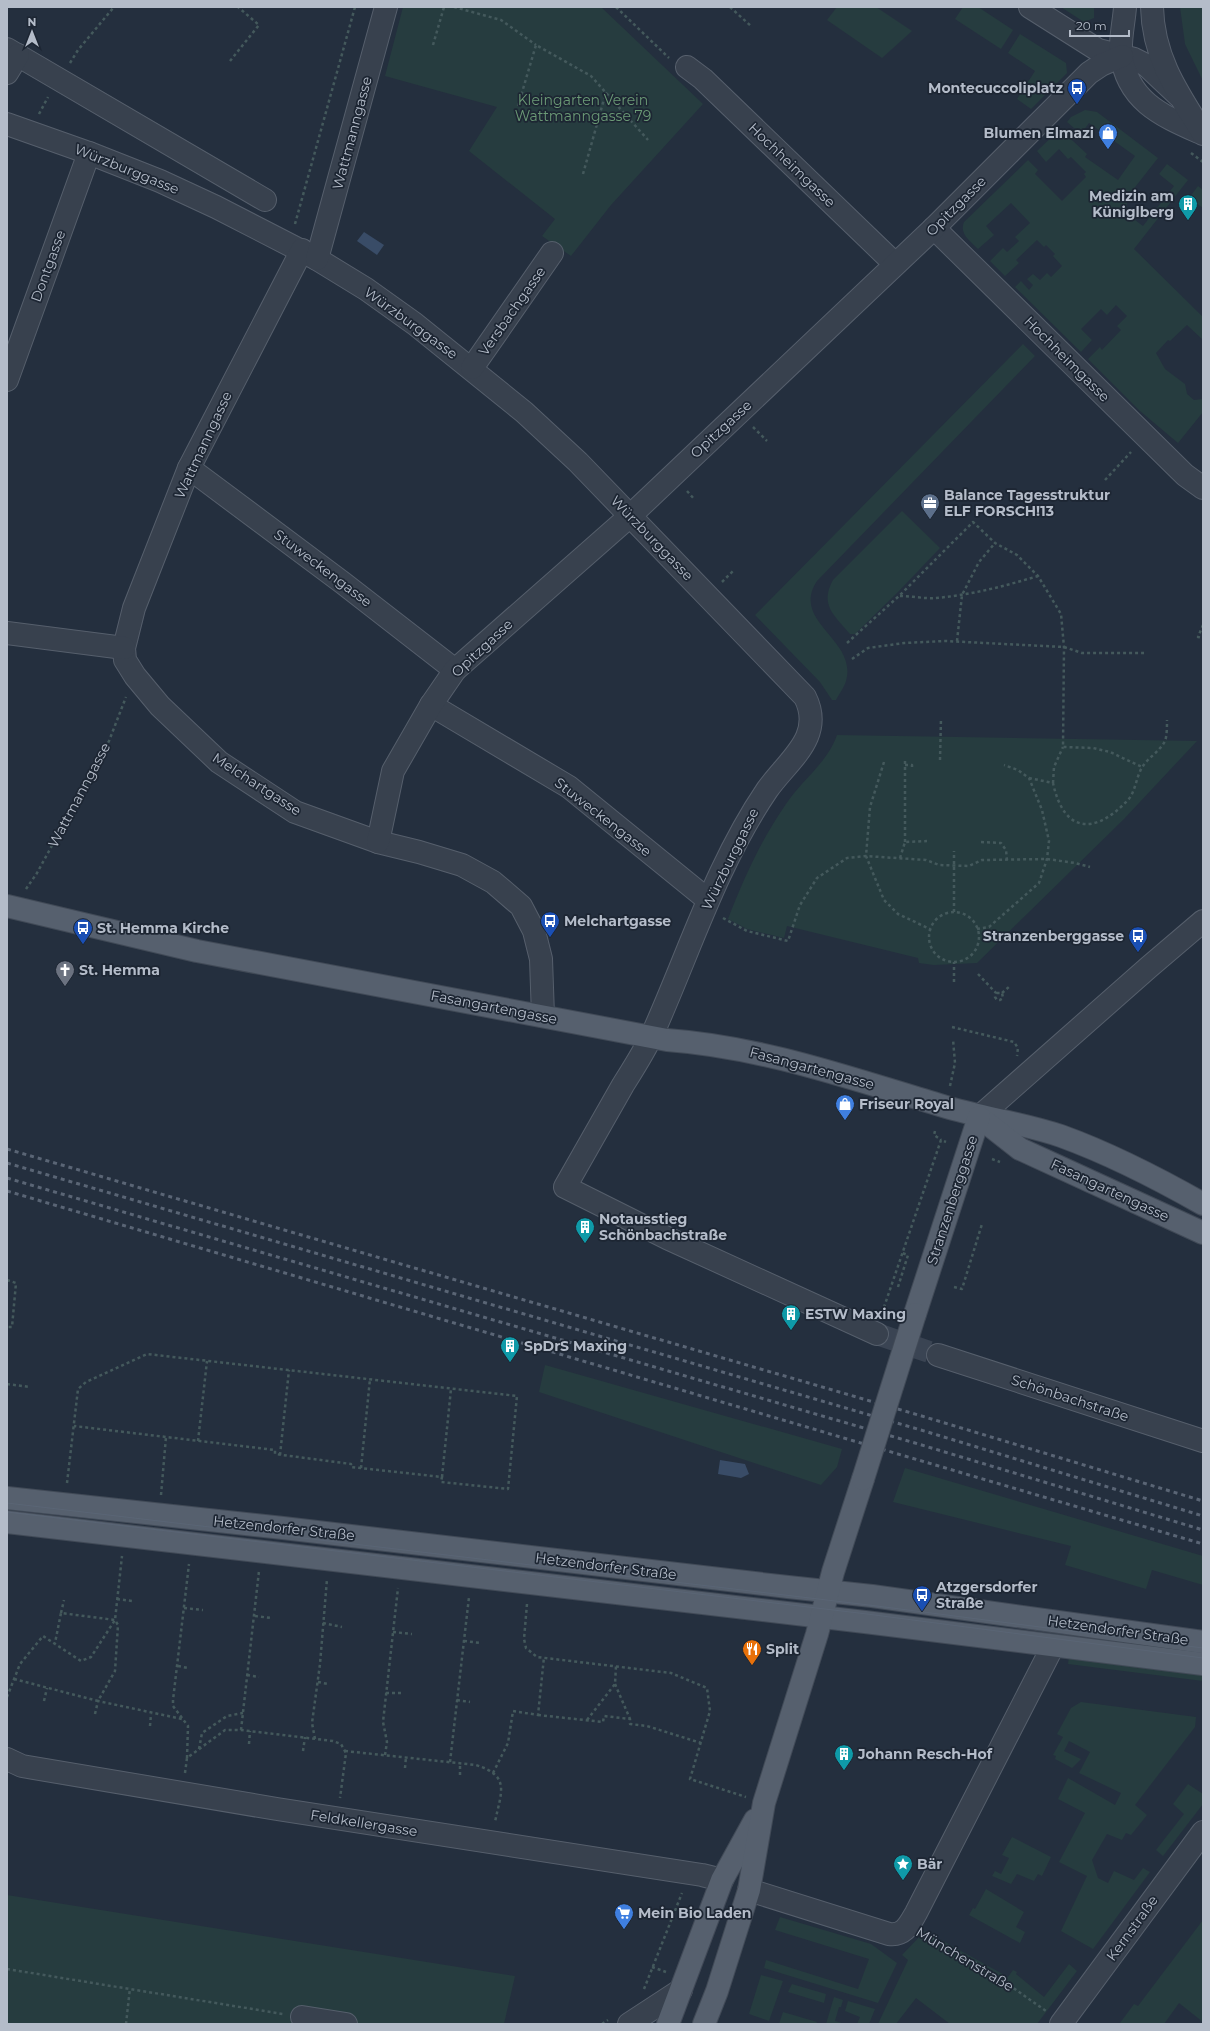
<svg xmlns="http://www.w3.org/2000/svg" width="1210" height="2031" viewBox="0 0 1210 2031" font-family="Montserrat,sans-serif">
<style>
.green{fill:#263c3f}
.water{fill:#394c67}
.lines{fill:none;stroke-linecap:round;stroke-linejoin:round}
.minor-tunnel{stroke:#3a4453;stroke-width:22;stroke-dasharray:22 11;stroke-linecap:butt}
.minor-casing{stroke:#565f6c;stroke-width:24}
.major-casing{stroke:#414a57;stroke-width:24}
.path{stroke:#44595c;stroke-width:2.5;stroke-dasharray:3 3;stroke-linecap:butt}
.minor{stroke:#38414e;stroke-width:22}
.major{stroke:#56606e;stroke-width:22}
.tram{stroke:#5a6575;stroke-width:1}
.rail{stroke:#5a6575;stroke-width:3;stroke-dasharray:4 4;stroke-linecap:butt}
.major-bridge-casing{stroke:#414a57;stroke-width:24;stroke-linecap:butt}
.major-bridge{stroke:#56606e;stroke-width:22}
.labels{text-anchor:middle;stroke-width:3.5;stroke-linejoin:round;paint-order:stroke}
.poi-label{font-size:14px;font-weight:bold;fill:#b4bcc9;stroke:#1d2633;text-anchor:start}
.park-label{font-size:14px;fill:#6b9a76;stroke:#1d2633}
.street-label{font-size:14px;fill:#b4bcc9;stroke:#1d2633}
</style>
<rect width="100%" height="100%" fill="#242f3e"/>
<g class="green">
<path d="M403,7H601L703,104L611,205L571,256L542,236L555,219L469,151L497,107L385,76Z"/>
<path d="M837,7H876L912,31L882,58L827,20Z"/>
<path d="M963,7H978L1013,30L1001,49L955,19Z"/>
<path d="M1061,7H1094V18L1084,22Z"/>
<path d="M1180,7H1203V81L1185,44Z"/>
<path d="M1020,34L1066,63L1067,73L1031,109L1017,99L1035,71L1008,53Z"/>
<path d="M1085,110L1097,112L1158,158L1125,200L1127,202L1125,219H1131V217L1143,226L1174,186L1159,174L1167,164L1188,180L1134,249L1203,317V340L1187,325L1170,341L1168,340L1156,353L1165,369L1185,384L1187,394L1194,400L1203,399V412L1178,443L1140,411L1088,359L1100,347L1102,350L1121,330L1117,326L1127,316L1116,305L1107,315L1101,309L1081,329L1092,340L1081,352L1015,287L1021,281L1029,290L1033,285L1027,279L1033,274L1040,280L1047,273L1051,277L1062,266L1053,256L1055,254L1046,245L1044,247L1037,240L1016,260L1019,263L1005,276L990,261L1003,248L1007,252L1019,241L1015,237L1030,223L1011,203L986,226L994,235L978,249C970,241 959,234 964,222L1028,160L1038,170L1035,174L1062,201L1086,177L1084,174L1086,172L1071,157L1068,159L1059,149L1046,162L1037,151L1060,129L1087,154L1085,157L1118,180L1135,156L1089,123L1081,134L1067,122L1071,117Z"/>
<path d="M1198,186L1203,190V208L1189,198Z"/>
<path d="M1023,344L1035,356L817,581C790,622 858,639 846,681C844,688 839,694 836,700H832L820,682L755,615Z"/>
<path d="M902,511L940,548L898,592L855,634H850C835,616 819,605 833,580Z"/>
<path d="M837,735L1197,741L1124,819L977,963L934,965L919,963L918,958L787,926L784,938L747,929L728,919C744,878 761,840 786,804C802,780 828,762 837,735Z"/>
<path d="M545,1365L842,1449L837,1467L821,1485L539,1392Z"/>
<path d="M905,1468L1203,1556V1585L1152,1570L1146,1589L1065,1565L1071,1546L893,1502Z"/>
<path d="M1070,1648L1203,1665V1681L1068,1664Z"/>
<path d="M1081,1702L1196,1717L1195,1727L1135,1805L1147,1815L1131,1835L1126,1833L1122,1840L1107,1834L1092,1860L1098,1878L1108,1883L1114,1871L1134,1880L1143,1868L1150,1872L1093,1949L1061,1931L1087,1876L1059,1862L1085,1813L1058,1799L1068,1778L1115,1805L1121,1793L1079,1773L1090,1752L1069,1741L1064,1751L1081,1759L1072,1768L1055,1759L1056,1756L1053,1755L1063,1737L1057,1734L1071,1708Z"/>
<path d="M1188,1784L1203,1794V1804L1163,1856L1156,1850L1184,1814L1173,1804Z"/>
<path d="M1012,1837L1051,1857L1042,1876L1038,1874L1034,1881L1017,1874L1011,1884L992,1876L995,1871L1001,1874L1009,1858L1002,1855Z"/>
<path d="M986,1889L1024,1912L1016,1927L1025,1932L1020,1943L969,1915L973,1908L975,1909Z"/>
<path d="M7,1895L515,1976L504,2024H7Z"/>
<path d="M780,1917L871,1944L897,1963L878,2003L764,1968L766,1960L858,1989L869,1959L775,1930Z"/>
<path d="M1203,1920V2022L1179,2003L1164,2024L1120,2023L1134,2004L1138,2006Z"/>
<path d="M925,1931L1008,1977L1013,1970L1017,1972L1016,1974L1044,1997L1069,1964L1077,1971L1037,2024H950L916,1998L896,2024H878L908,1960L902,1955Z"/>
<path d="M761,1975L783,1981L769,2021L749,2014Z"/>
<path d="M792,1984L826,1994L824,2003L788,1992Z"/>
<path d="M834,1997L843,2000L841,2007H839L835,2021L845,2024H826Z"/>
<path d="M848,2001L875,2009L869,2024H857L860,2017L845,2011Z"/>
<path d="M783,2012L817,2022L816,2024H779Z"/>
</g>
<g class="water">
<path d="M364,232L384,245L377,255L357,241Z"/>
<path d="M720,1460L745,1464L749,1474L741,1478L718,1474Z"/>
</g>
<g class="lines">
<path class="minor-tunnel" d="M877,1334L938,1355"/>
<defs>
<g id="minor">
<path d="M1030,7L1098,50L1134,59L1146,65L1179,96"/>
<path d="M1125,7C1124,22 1120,38 1121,53C1127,102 1163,116 1203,134"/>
<path d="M1152,7C1153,57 1177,92 1203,133"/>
<path d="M7,49L265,200"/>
<path d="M687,67L703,79L895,264"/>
<path d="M7,73L18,55"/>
<path d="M7,124L89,153L160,181L216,207L317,259L366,289L415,324L524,412L578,462L805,697C825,737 788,760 767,790C716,865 689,953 652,1035C644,1052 633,1069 623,1085C604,1119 584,1153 565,1187L667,1238L877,1334"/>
<path d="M934,228L1185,475L1203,488"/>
<path d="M302,250L189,468L134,608L124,648L125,660L135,676L160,706L219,762L295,812L378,842L419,852L462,865L493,882L521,906L534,931L541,959L543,1016"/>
<path d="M317,259L386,7"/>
<path d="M472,368L552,253"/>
<path d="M7,380L89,153"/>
<path d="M189,468L343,583L455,670"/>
<path d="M7,633L124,648"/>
<path d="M431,705L569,787L708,900"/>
<path d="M378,842L393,771L431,705L455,670L630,516L934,228L1089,73L1101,65L1122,56"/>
<path d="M979,1117L1149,967L1203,921"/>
<path d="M938,1355L1203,1441"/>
<path d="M7,1759L22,1766L277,1809L702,1875L722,1880"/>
<path d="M749,1890L889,1934C904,1936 909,1925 916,1913L1053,1646"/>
<path d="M302,2017L346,2024"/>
<path d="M629,2024L681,1990"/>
<path d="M1061,2024L1203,1832"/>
</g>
<g id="major">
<path d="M7,906L197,951L667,1040C763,1047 852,1079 943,1106C982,1118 1023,1123 1061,1136C1108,1153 1159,1179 1203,1204"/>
<path d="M983,1120L1020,1149L1203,1233"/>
<path d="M915,1314L979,1117"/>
<path d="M7,1498L283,1528L788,1587L872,1596L1203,1642"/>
<path d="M7,1522L865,1622L1203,1664"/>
<path d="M668,2024L722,1880L755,1820"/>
<path d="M704,2024L717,1991L749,1890L764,1803L817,1634L833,1572L863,1479"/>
</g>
</defs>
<use href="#minor" class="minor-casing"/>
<use href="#major" class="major-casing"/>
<g class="path">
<path d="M454,7L501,20L536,45"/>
<path d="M616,7L669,58"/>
<path d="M730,7L752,27"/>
<path d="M433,45L444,7"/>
<path d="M230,61L259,25L238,7"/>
<path d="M70,63L78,50L114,7"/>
<path d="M518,106L536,45L591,76L648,140"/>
<path d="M39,114L48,97"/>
<path d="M1191,153L1203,162"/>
<path d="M583,174L606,92"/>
<path d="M295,224L355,7"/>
<path d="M753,427L767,441"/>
<path d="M1105,480L1131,452"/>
<path d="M687,491L695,500"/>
<path d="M722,582L733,571"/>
<path d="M900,596C912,596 925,599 936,598C971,595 1005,586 1038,576"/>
<path d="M1203,625L1198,637L1203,638"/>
<path d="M957,641L962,595L979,562L995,543"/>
<path d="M847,643L899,596L973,522L995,543L1017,555L1038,576L1061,614L1064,647L1063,747L1093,748L1110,752L1142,767"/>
<path d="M852,659L868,648L904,643L945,641L1064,647L1082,653H1144"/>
<path d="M940,760L941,718"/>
<path d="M884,762L870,807L866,856L884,900L898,914L930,929"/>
<path d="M905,765H912V768"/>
<path d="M1029,778L1053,783C1064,834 1095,835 1128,800C1136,791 1136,776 1143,766C1149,757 1160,751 1165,741C1167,736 1167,726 1167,720"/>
<path d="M1053,783L1054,767L1063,747"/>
<path d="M905,842V761"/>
<path d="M981,842L1001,843L1006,850L1007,860"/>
<path d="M900,858L905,842L927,841"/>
<path d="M26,889L37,873L109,741L126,697"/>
<path d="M954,912V851"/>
<circle cx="954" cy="937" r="25"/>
<path d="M723,918L747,931L788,941L800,905L817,878L847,858L866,856L926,860L939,865L969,866L982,860L1047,859L1075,863L1090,867"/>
<path d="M977,929L989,927L1039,883L1047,859L1049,841L1042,810L1029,778L1018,770L1004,765"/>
<path d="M978,974L996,993L995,997L997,1000H1000L1003,998L1002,993H996"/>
<path d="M954,982V962"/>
<path d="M1002,993L1010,986"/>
<path d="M952,1027L1014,1042L1018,1048L1017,1056"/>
<path d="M950,1086L955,1063L953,1039"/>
<path d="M935,1131L934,1135L941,1140"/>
<path d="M992,1159L1000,1162"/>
<path d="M7,1280L16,1283L12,1327H7"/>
<path d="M898,1287L908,1255L902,1253"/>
<path d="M954,1287L962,1289L982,1224"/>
<path d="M882,1313L941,1140L946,1142"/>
<path d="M7,1384L30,1387"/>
<path d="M198,1441L207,1361"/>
<path d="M280,1455L289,1370"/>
<path d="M361,1468L370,1379"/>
<path d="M442,1477L451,1389"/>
<path d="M67,1483L78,1389L86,1382L147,1354L517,1396L508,1489L441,1482L442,1477L351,1467V1464L275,1454V1450L74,1426"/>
<path d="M161,1495L166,1437"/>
<path d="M117,1599L132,1601"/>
<path d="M527,1604L524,1639L526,1648L537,1657L671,1673L707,1688L710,1711L690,1779L746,1797"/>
<path d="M184,1608L203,1610"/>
<path d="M61,1613L64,1600"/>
<path d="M255,1616L271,1618"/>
<path d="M323,1623L342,1627"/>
<path d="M393,1632L412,1634"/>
<path d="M464,1641L481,1643"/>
<path d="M178,1666L188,1668"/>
<path d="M247,1675L259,1677"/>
<path d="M14,1679L98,1701L115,1671L118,1625L115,1620L61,1613L55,1643"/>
<path d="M318,1682L328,1684"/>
<path d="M615,1684L630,1719"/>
<path d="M386,1693H401"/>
<path d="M7,1697L20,1664L43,1636L81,1661L91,1657L115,1620L122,1556"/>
<path d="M457,1700L470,1702"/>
<path d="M44,1701L47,1688"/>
<path d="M95,1714L98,1701L182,1719"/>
<path d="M538,1715L603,1722L604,1716L630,1719V1724L647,1726L701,1743"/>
<path d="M587,1720L615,1684L616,1666"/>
<path d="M150,1726L151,1714"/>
<path d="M241,1730L259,1571"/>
<path d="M315,1739L312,1723L320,1664L327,1579"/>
<path d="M249,1744L250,1731"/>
<path d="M199,1749L202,1733L227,1716L243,1713"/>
<path d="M303,1751L305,1737"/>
<path d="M345,1751L476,1765C511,1776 501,1792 495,1822"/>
<path d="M385,1755L387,1742L383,1722L398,1588"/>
<path d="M187,1758L188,1726L173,1706V1700L189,1564"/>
<path d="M450,1762L469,1597"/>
<path d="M405,1768L406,1757"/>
<path d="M185,1773L187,1758L225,1730H241L333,1741L341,1744L346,1753L340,1798"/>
<path d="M493,1773L508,1743L513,1711L538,1715L544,1657"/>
<path d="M460,1775V1763"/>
<path d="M927,1935L982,1966L1046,2011"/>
<path d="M652,1967L666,1972"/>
<path d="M7,1969L283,2014"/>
<path d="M644,1989L682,1893"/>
<path d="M126,2024L130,1988"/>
<path d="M602,2024L608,2020"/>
</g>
<use href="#minor" class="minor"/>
<use href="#major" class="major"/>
<g class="tram">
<path d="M7,1503L869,1605L1203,1648"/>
<path d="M7,1512L867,1614L1203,1658"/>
</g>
<g class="rail">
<path d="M7,1149L925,1417L1203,1501"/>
<path d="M7,1163L921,1430L1203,1516"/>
<path d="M7,1178L915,1443L1203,1530"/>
<path d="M7,1191L1203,1544"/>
</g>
<defs>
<path id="major-bridge" d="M863,1479L915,1314"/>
</defs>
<use href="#major-bridge" class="major-bridge-casing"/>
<use href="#major-bridge" class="major-bridge"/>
</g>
<defs>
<symbol id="bus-pin" viewBox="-11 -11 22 30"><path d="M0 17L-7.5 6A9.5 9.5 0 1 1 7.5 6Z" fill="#1a4fb4" stroke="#1d2633"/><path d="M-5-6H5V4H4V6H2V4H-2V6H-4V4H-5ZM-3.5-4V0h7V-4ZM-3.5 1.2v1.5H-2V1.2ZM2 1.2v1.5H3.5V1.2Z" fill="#fff"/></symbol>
<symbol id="shop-pin" viewBox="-11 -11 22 30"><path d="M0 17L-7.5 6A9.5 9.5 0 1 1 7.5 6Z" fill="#3f7fe0" stroke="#1d2633"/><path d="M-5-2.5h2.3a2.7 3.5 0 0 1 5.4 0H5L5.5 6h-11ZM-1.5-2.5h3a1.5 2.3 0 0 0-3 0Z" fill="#fff"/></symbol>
<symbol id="building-pin" viewBox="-11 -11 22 30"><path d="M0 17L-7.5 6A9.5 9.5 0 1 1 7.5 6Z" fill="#0f9aa8" stroke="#1d2633"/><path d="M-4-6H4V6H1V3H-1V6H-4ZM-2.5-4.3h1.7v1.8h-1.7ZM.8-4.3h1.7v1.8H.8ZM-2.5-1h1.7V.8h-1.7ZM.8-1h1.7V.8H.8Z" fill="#fff"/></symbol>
<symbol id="office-pin" viewBox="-11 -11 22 30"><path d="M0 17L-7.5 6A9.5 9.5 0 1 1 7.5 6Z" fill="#5c6f8a" stroke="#1d2633"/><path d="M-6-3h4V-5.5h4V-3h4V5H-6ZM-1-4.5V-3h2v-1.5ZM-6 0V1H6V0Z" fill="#fff"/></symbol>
<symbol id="church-pin" viewBox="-11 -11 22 30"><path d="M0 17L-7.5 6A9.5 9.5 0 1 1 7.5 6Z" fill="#6b7280" stroke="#1d2633"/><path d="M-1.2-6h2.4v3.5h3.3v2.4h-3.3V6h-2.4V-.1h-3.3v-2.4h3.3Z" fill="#fff"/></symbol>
<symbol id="restaurant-pin" viewBox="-11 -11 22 30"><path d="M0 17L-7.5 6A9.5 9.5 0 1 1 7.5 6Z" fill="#e8710a" stroke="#1d2633"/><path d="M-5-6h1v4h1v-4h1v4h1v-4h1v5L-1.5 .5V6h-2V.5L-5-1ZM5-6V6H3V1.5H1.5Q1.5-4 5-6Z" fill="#fff"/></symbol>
<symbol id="sight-pin" viewBox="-11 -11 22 30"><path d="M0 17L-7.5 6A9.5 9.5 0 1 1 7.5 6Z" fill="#0f9aa8" stroke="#1d2633"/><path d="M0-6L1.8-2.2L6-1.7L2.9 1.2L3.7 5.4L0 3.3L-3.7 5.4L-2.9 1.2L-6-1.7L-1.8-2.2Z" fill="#fff"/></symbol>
<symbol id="supermarket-pin" viewBox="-11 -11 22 30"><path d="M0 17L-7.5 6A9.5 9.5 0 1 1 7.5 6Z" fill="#3f7fe0" stroke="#1d2633"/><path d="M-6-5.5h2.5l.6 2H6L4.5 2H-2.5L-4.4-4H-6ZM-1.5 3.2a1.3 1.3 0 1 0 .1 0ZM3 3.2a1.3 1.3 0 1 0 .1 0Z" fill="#fff"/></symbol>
</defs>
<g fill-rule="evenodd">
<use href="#bus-pin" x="1066" y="77" width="22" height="30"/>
<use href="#shop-pin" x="1097" y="122" width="22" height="30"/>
<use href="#building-pin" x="1177" y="193" width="22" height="30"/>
<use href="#office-pin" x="919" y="492" width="22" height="30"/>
<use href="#bus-pin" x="539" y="910" width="22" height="30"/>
<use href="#bus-pin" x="72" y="917" width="22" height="30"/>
<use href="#bus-pin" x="1127" y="925" width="22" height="30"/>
<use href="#church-pin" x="54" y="959" width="22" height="30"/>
<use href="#shop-pin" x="834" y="1093" width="22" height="30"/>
<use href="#building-pin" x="574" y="1216" width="22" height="30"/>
<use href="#building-pin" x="780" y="1303" width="22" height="30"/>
<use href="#building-pin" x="499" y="1335" width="22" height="30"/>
<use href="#bus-pin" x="911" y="1584" width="22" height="30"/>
<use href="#restaurant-pin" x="741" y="1638" width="22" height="30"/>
<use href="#building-pin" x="833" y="1743" width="22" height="30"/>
<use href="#sight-pin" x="892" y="1853" width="22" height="30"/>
<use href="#supermarket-pin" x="613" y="1902" width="22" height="30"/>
</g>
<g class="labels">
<g class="poi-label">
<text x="1063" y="93" text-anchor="end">Montecuccoliplatz</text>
<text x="1094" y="138" text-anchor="end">Blumen Elmazi</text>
<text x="1174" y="201" text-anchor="end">Medizin am<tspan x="1174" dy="16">Küniglberg</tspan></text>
<text x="944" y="500">Balance Tagesstruktur<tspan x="944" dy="16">ELF FORSCH!13</tspan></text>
<text x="564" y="926">Melchartgasse</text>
<text x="97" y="933">St. Hemma Kirche</text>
<text x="1124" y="941" text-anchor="end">Stranzenberggasse</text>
<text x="79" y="975">St. Hemma</text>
<text x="859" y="1109">Friseur Royal</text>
<text x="599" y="1224">Notausstieg<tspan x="599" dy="16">Schönbachstraße</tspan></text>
<text x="805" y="1319">ESTW Maxing</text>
<text x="524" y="1351">SpDrS Maxing</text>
<text x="936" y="1592">Atzgersdorfer<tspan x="936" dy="16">Straße</tspan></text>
<text x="766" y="1654">Split</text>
<text x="858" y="1759">Johann Resch-Hof</text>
<text x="917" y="1869">Bär</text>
<text x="638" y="1918">Mein Bio Laden</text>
</g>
<g class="park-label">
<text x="583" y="105">Kleingarten Verein<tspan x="583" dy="16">Wattmanngasse 79</tspan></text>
</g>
<g class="street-label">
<text transform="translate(352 133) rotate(-75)" y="5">Wattmanngasse</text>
<text transform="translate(792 165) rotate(44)" y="5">Hochheimgasse</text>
<text transform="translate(127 169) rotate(22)" y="5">Würzburggasse</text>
<text transform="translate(956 206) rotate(-45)" y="5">Opitzgasse</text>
<text transform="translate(48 266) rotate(-70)" y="5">Dontgasse</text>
<text transform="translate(512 311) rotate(-55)" y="5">Versbachgasse</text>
<text transform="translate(411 323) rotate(36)" y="5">Würzburggasse</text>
<text transform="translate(1067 359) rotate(45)" y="5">Hochheimgasse</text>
<text transform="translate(721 429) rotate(-43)" y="5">Opitzgasse</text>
<text transform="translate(203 445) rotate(-65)" y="5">Wattmanngasse</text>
<text transform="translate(652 538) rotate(46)" y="5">Würzburggasse</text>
<text transform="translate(323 568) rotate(37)" y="5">Stuweckengasse</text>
<text transform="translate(482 648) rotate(-43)" y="5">Opitzgasse</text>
<text transform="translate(257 784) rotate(33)" y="5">Melchartgasse</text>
<text transform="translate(79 795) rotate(-62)" y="5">Wattmanngasse</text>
<text transform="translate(603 817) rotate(38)" y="5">Stuweckengasse</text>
<text transform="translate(730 859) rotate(-64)" y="5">Würzburggasse</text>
<text transform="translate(494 1007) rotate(11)" y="5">Fasangartengasse</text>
<text transform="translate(812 1068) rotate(15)" y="5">Fasangartengasse</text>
<text transform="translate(1110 1190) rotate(25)" y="5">Fasangartengasse</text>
<text transform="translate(952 1200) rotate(-72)" y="5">Stranzenberggasse</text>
<text transform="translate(1070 1398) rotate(18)" y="5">Schönbachstraße</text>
<text transform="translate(284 1528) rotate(6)" y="5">Hetzendorfer Straße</text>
<text transform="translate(606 1566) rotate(7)" y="5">Hetzendorfer Straße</text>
<text transform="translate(1118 1630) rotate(8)" y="5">Hetzendorfer Straße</text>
<text transform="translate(364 1823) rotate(9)" y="5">Feldkellergasse</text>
<text transform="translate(1132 1928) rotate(-54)" y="5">Kernstraße</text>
<text transform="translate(965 1959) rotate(31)" y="5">Münchenstraße</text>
</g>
</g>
<rect width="1210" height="2031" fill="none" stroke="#b4bcc9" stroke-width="16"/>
<g transform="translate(32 32)" stroke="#1d2633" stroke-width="3" paint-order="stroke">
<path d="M0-3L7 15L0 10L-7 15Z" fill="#b4bcc9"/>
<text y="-6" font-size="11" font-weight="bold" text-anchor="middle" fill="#b4bcc9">N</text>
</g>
<path d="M1070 30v6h59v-6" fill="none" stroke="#b4bcc9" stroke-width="2"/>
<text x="1076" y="30" font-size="12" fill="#b4bcc9" stroke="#1d2633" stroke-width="3" paint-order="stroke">20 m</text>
</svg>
